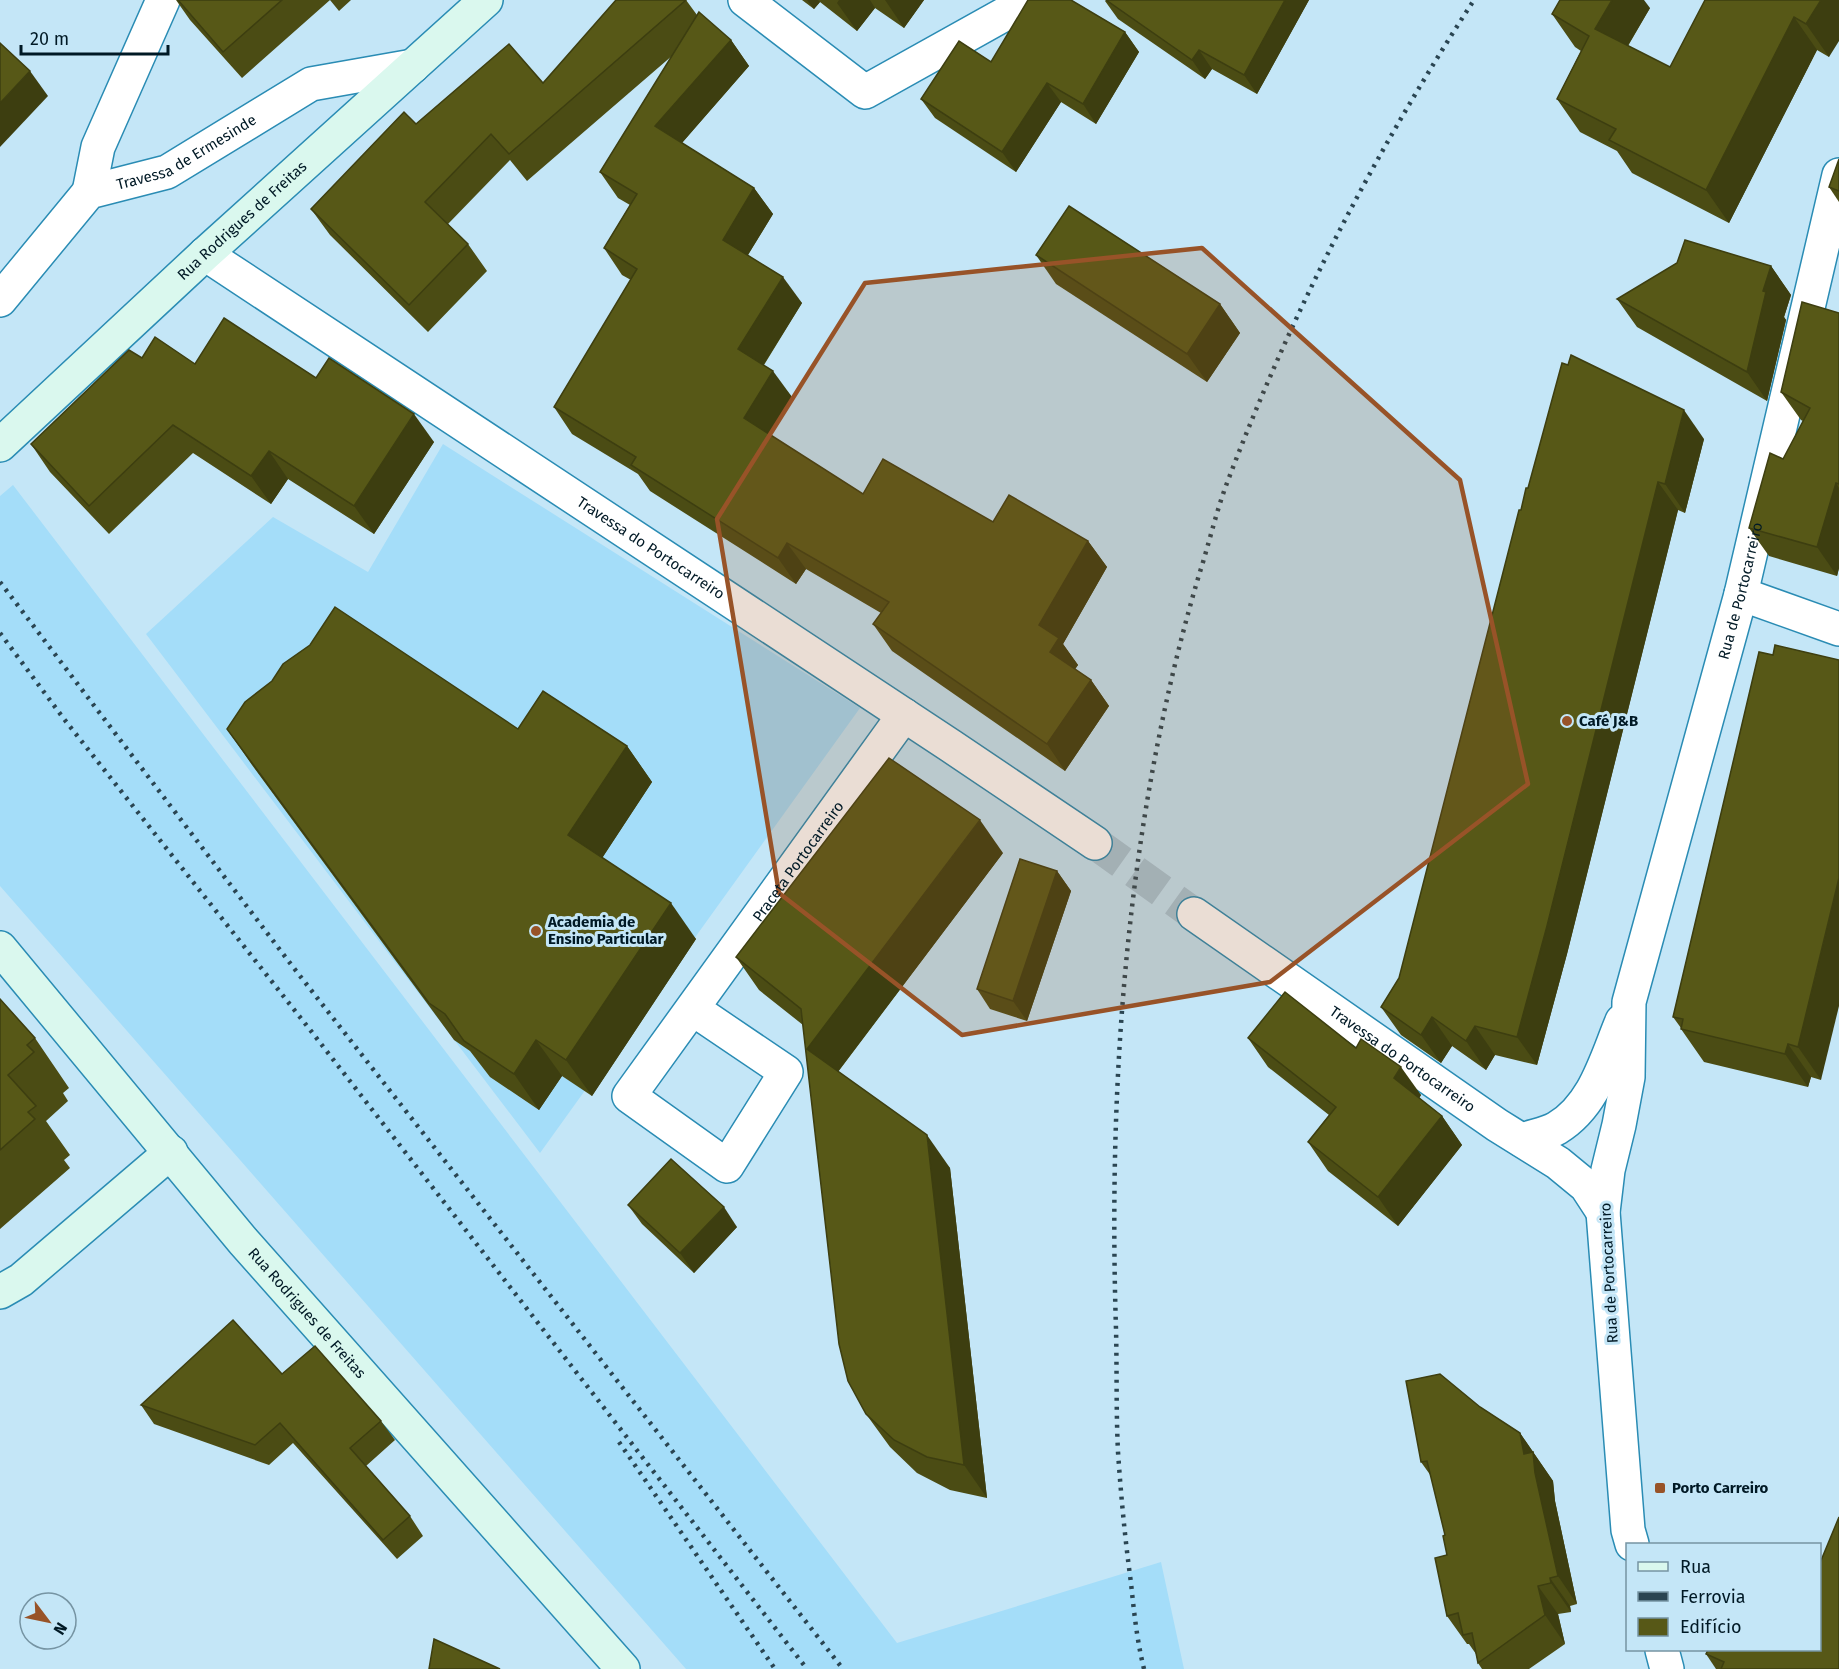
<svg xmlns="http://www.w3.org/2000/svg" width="1839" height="1669" viewBox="0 0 1839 1669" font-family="'Fira Sans',sans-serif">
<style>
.built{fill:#a4ddf9}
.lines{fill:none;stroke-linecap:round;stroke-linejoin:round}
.street-tunnel{stroke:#a7c7d8;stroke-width:33;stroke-dasharray:33 16;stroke-linecap:butt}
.street-casing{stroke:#2a8cb4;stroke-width:36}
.secondary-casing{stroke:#2a8cb4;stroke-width:36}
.street{stroke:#fff;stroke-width:33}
.secondary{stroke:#daf8ee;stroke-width:33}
.rail{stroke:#2a4552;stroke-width:4.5;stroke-dasharray:3 6;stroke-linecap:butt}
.wall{fill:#4b4c14}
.shaded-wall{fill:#3d3e10}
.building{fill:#575817;stroke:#3d3e10;stroke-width:1.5}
.marked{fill:#985328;fill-opacity:0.2;stroke:#985328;stroke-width:4.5;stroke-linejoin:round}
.poi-dot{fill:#985328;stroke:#c4e6f7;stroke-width:2}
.labels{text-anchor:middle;stroke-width:6;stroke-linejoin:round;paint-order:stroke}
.street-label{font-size:15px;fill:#001925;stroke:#c4e6f7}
.poi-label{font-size:15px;font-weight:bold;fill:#001925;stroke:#c4e6f7;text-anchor:start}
</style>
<rect width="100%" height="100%" fill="#c4e6f7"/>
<g class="built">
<path d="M443,444L860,708L540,1153L146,634L273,517L368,572Z"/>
<path d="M13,485L897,1643L1161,1562L1184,1669H686L0,886V496Z"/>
</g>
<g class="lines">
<path class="street-tunnel" d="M1095,843L1194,914"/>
<defs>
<g id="street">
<path d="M745,0L865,92L1030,0"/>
<path d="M89,192L98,147L163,0"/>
<path id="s1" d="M205,254L951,746L1095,843"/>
<path id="s2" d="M0,300L89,192L167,172L311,84L413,66"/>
<path d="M1741,594L1839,629"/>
<path id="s3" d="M1194,914L1497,1125L1558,1163L1586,1186L1603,1212"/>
<path id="s4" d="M693,1009L786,1072L727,1166L629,1096L904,715"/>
<path d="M1522,1140C1533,1136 1547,1134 1557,1128C1595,1105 1606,1059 1622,1021"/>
<path id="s5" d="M1632,1544L1628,1530L1603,1212L1608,1170L1619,1125L1628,1077L1629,1002L1741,594L1839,175"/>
<path d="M1662,1650L1667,1669"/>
</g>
<g id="secondary">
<path id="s6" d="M0,445L205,254L486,0"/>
<path id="s7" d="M0,948L243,1241L623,1669"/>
<path d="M0,1292L21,1280L171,1152"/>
</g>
</defs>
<use href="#street" class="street-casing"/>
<use href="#secondary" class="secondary-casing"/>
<use href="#street" class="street"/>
<use href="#secondary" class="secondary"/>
<g class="rail">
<path d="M0,582L293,967L843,1669"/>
<path d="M0,633L64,719L311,1031L807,1669"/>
<path d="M619,1442L775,1669"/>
<path d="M1144,1669C1137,1641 1134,1612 1131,1583C1125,1539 1121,1496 1118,1452C1116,1411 1117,1370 1116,1329C1108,1076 1127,818 1199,575C1209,544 1216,512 1227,483C1291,313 1375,152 1474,0"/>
</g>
</g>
<g class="wall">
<path d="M176,0H351L339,11L330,0L242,78L190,20Z"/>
<path d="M686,0L697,15L731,40L749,66L682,143L754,188L773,214L748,255L802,303L764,365L792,397L769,434L863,494L993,522L1088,541L1107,567L1063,644L1078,665L1075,669L1091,680L1109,706L1065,771L892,651L873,624L881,613L806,569L796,584L650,491L638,474L572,434L554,407L631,280L622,275L604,248L630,205L618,198L600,172L673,55L527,181L510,160L448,224L468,244L487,271L428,332L330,235L311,209L416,124L543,83Z"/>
<path d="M802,0H924L904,28L875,8L857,31L820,2L814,9Z"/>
<path d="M1309,0L1257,94L1212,69L1205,79L1118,19L1105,1Z"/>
<path d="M1839,0L1829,57L1817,50L1729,223L1632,173L1617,151L1580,132L1557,99L1581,51L1575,47L1552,14L1650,8L1628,46L1670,67Z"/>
<path d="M1125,32L1139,52L1096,124L1061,102L1016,172L935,118L921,99L991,62Z"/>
<path d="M1839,159V202L1829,187Z"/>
<path d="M1036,255L1220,304L1240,333L1207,382L1056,284Z"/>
<path d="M1771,266L1791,295L1784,317L1786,320L1767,401L1637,327L1617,299Z"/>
<path d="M1839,313V568L1837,576L1769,556L1749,528L1803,421L1801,420L1781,392Z"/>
<path d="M142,358L316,378L434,442L374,534L288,479L271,504L193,453L109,534L50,472L31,444Z"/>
<path d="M1704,439L1685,513L1678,510L1567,954L1537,1065L1495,1055L1486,1070L1452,1046L1441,1063L1401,1035L1381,1007L1399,978L1521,510L1528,488Z"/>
<path d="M1759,652L1821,1080L1811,1077L1808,1087L1704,1062L1681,1029V1028L1673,1017Z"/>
<path d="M227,729H518L627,746L652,782L602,858L696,939L592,1096L562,1076L539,1110L490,1077L470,1051L454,1040L252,765Z"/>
<path d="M1003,853L838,1072L950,1168L987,1498L950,1490L917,1473L890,1447L866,1414L803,1025L759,990L736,957Z"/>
<path d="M1057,871L1071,891L1027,1021L990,1009L977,989Z"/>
<path d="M0,999L35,1038L69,1088L63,1093L68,1101L46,1121L70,1155L64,1160L70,1168L0,1229Z"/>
<path d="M1248,1038L1356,1048L1421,1095L1419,1098L1442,1116L1462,1145L1398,1226L1328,1171L1308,1142L1329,1115L1268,1067Z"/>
<path d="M628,1205L737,1227L694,1273L642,1224Z"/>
<path d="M282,1374L381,1421L395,1440L366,1466L410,1516L423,1536L397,1559L293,1443L269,1465L154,1424L141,1405Z"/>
<path d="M1480,1407L1520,1433L1553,1481L1555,1501L1577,1604L1570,1606L1571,1612L1558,1614L1565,1644L1529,1669H1482L1478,1663L1476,1654L1469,1644H1467L1447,1616V1555L1445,1535L1431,1476L1421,1462Z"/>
<path d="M1820,1650L1839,1669H1716L1706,1654Z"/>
</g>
<g class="shaded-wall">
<path d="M807,0H818L820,2L814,9Z"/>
<path d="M839,0H870L875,8L857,31L837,3Z"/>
<path d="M885,0H924L904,28Z"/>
<path d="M1285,0H1309L1257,94L1244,75Z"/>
<path d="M1612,0H1644L1650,8L1618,62L1595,29Z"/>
<path d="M1821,0H1839V41L1829,57L1806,24Z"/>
<path d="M1794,17L1817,50L1729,223L1706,190Z"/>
<path d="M1125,32L1139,52L1096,124L1083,104Z"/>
<path d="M731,40L749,66L673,153L655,126Z"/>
<path d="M1199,50L1212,69L1205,79L1192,60Z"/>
<path d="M30,71L48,96L0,147V103Z"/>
<path d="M1047,83L1061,102L1016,172L1002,152Z"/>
<path d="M754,188L773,214L741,266L723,240Z"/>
<path d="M1771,266L1791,295L1784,317L1786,320L1767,401L1747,372L1763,291Z"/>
<path d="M783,277L802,303L757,375L738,349Z"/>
<path d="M1220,304L1240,333L1207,382L1187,354Z"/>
<path d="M773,371L792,397L762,444L744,418Z"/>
<path d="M1684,410L1704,439L1685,513L1665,484Z"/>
<path d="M414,414L434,442L374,534L354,506Z"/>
<path d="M269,451L288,479L271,504L251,476Z"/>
<path d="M1658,482L1678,510L1567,954L1537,1065L1517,1037Z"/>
<path d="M1836,483L1839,488V568L1837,576L1817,547Z"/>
<path d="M1088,541L1107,567L1063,644L1078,665L1069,678L1050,652L1039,625Z"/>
<path d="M787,543L806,569L796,584L778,558Z"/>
<path d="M1091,680L1109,706L1065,771L1047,744Z"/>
<path d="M627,746L652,782L593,872L568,835Z"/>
<path d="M980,820L1003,853L830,1082L807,1049Z"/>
<path d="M1057,871L1071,891L1027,1021L1013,1001Z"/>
<path d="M1839,878V1006L1821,1080L1798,1047Z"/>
<path d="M671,903L696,939L592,1096L566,1060Z"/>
<path d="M1432,1017L1452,1046L1441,1063L1421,1035Z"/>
<path d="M1475,1026L1495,1055L1486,1070L1466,1041Z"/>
<path d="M536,1040L562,1076L539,1110L514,1074Z"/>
<path d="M1788,1044L1811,1077L1808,1087L1785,1054Z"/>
<path d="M1401,1067L1421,1095L1414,1107L1394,1078Z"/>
<path d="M1442,1116L1462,1145L1398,1226L1378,1197Z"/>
<path d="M927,1135L950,1168L987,1498L964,1465Z"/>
<path d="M724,1207L737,1227L694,1273L680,1253Z"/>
<path d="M1520,1433L1553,1481L1555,1501L1577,1604L1558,1576L1524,1454Z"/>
<path d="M1550,1578L1570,1606L1571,1612L1551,1583Z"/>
<path d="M1538,1586L1558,1614L1565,1644L1545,1615Z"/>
</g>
<g class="building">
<path d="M178,0H282L223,52Z"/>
<path d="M616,0H686L509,154L491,134L425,202L468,244L409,305L311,209L404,112L416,124L509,44L543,83Z"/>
<path d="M1028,0H1071L1125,32L1083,104L1047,83L1002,152L921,99L959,41L991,62Z"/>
<path d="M1106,0H1285L1244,75L1199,50L1192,60Z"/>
<path d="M1560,0H1612L1595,29L1670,67L1705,0H1821L1806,24L1794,17L1706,190L1609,140L1616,129L1557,99L1589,36L1552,14Z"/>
<path d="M699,12L731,40L655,126L754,188L723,240L783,277L738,349L773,371L744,418L863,494L883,459L993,522L1009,495L1088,541L1039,625L1059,638L1050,652L1091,680L1047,744L873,624L889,602L787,543L778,558L631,465L636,457L554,407L637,269L604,248L637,194L600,172Z"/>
<path d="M0,43L30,71L0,103Z"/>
<path d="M1839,159V191L1829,187Z"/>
<path d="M1069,206L1220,304L1187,354L1036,255Z"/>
<path d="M1685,240L1771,266L1763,291L1766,292L1747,372L1617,299L1677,263Z"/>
<path d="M1802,302L1839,313V484L1836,483L1817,547L1749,528L1770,453L1783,459L1810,408L1781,392Z"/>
<path d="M224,318L316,378L329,358L414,414L354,506L269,451L251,476L173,425L89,506L31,444L129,350L142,358L155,337L195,364Z"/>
<path d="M1571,355L1684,410L1665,484L1658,482L1547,926L1517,1037L1475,1026L1466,1041L1432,1017L1421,1035L1381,1007L1399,978L1519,510H1521L1526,488H1528L1562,363L1568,365Z"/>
<path d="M335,607L518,729L543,691L627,746L568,835L671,903L566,1060L536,1040L514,1074L464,1041L445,1014L429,1003L227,729L245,702L272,681L283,664L310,645Z"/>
<path d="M1775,645L1839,660V878L1798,1047L1788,1044L1785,1054L1681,1029L1683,1019L1673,1017L1759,652L1773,655Z"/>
<path d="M889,758L980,820L807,1049L927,1135L964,1465L927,1457L894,1440L866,1414L848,1381L839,1344L801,1009L736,957Z"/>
<path d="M1020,859L1057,871L1013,1001L977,989Z"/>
<path d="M1285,992L1356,1048L1361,1039L1401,1067L1394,1078L1442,1116L1378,1197L1308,1142L1336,1107L1248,1038Z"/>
<path d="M0,999L35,1038L27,1045L34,1052L8,1075L36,1106L28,1112L35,1119L0,1150Z"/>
<path d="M671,1159L724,1207L680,1253L628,1205Z"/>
<path d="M233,1320L282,1374L315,1346L381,1421L350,1448L410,1516L383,1540L280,1423L255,1445L141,1405Z"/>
<path d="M1440,1374L1480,1407L1520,1433L1524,1454L1533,1452L1535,1473L1558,1576L1550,1578L1551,1583L1538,1586L1545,1615L1478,1663L1472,1633L1463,1635L1458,1613L1447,1616L1435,1558L1447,1555L1443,1536L1445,1535L1427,1461L1421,1462L1406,1381Z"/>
<path d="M1839,1517V1669H1721L1724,1662L1706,1654L1708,1650H1820V1563Z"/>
<path d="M434,1639L500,1669H429Z"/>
</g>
<path class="marked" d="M1202,248L1460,480L1528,784L1270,982L962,1035L779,893L717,519L865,283Z"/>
<g class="poi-dot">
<circle cx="1567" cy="721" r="6"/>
<circle cx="536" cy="931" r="6"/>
<rect x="1654" y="1482" width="12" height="12" rx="3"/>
</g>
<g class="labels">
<g class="street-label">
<text dy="5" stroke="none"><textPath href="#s2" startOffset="246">Travessa de Ermesinde</textPath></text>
<text dy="5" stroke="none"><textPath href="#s6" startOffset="330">Rua Rodrigues de Freitas</textPath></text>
<text dy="5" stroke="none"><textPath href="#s1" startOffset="534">Travessa do Portocarreiro</textPath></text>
<text dy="5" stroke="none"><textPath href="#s5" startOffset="972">Rua de Portocarreiro</textPath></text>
<text dy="5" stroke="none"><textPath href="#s4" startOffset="633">Praceta Portocarreiro</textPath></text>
<text dy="5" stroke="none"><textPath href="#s3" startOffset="254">Travessa do Portocarreiro</textPath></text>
<text transform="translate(1609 1273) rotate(-93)" y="5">Rua de Portocarreiro</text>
<text dy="5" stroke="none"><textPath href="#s7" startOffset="477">Rua Rodrigues de Freitas</textPath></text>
</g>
<g class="poi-label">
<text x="1579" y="726">Café J&amp;B</text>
<text x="548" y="927">Academia de<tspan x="548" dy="17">Ensino Particular</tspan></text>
<text x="1672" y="1493">Porto Carreiro</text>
</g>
</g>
<rect x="1626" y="1543" width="195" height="108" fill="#c4e6f7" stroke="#7694a3" stroke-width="1.5"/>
<rect x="1638" y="1562" width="30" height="9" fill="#daf8ee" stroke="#7694a3" stroke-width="1.5"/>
<text x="1680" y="1573" font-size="18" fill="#001925">Rua</text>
<rect x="1638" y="1592" width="30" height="9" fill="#2a4552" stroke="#7694a3" stroke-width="1.5"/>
<text x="1680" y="1603" font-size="18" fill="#001925">Ferrovia</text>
<rect x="1638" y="1618" width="30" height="18" fill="#575817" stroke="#7694a3" stroke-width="1.5"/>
<text x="1680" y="1633" font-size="18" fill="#001925">Edifício</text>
<g transform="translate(48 1621) rotate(122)"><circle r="28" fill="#c4e6f7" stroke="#7694a3" stroke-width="1.5"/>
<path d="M0-4.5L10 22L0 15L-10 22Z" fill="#985328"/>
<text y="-9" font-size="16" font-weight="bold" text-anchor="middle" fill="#001925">N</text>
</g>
<path d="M21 45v9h147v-9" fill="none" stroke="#001925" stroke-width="3"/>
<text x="30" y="45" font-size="18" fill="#001925" stroke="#c4e6f7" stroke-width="4.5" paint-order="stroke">20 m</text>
</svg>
